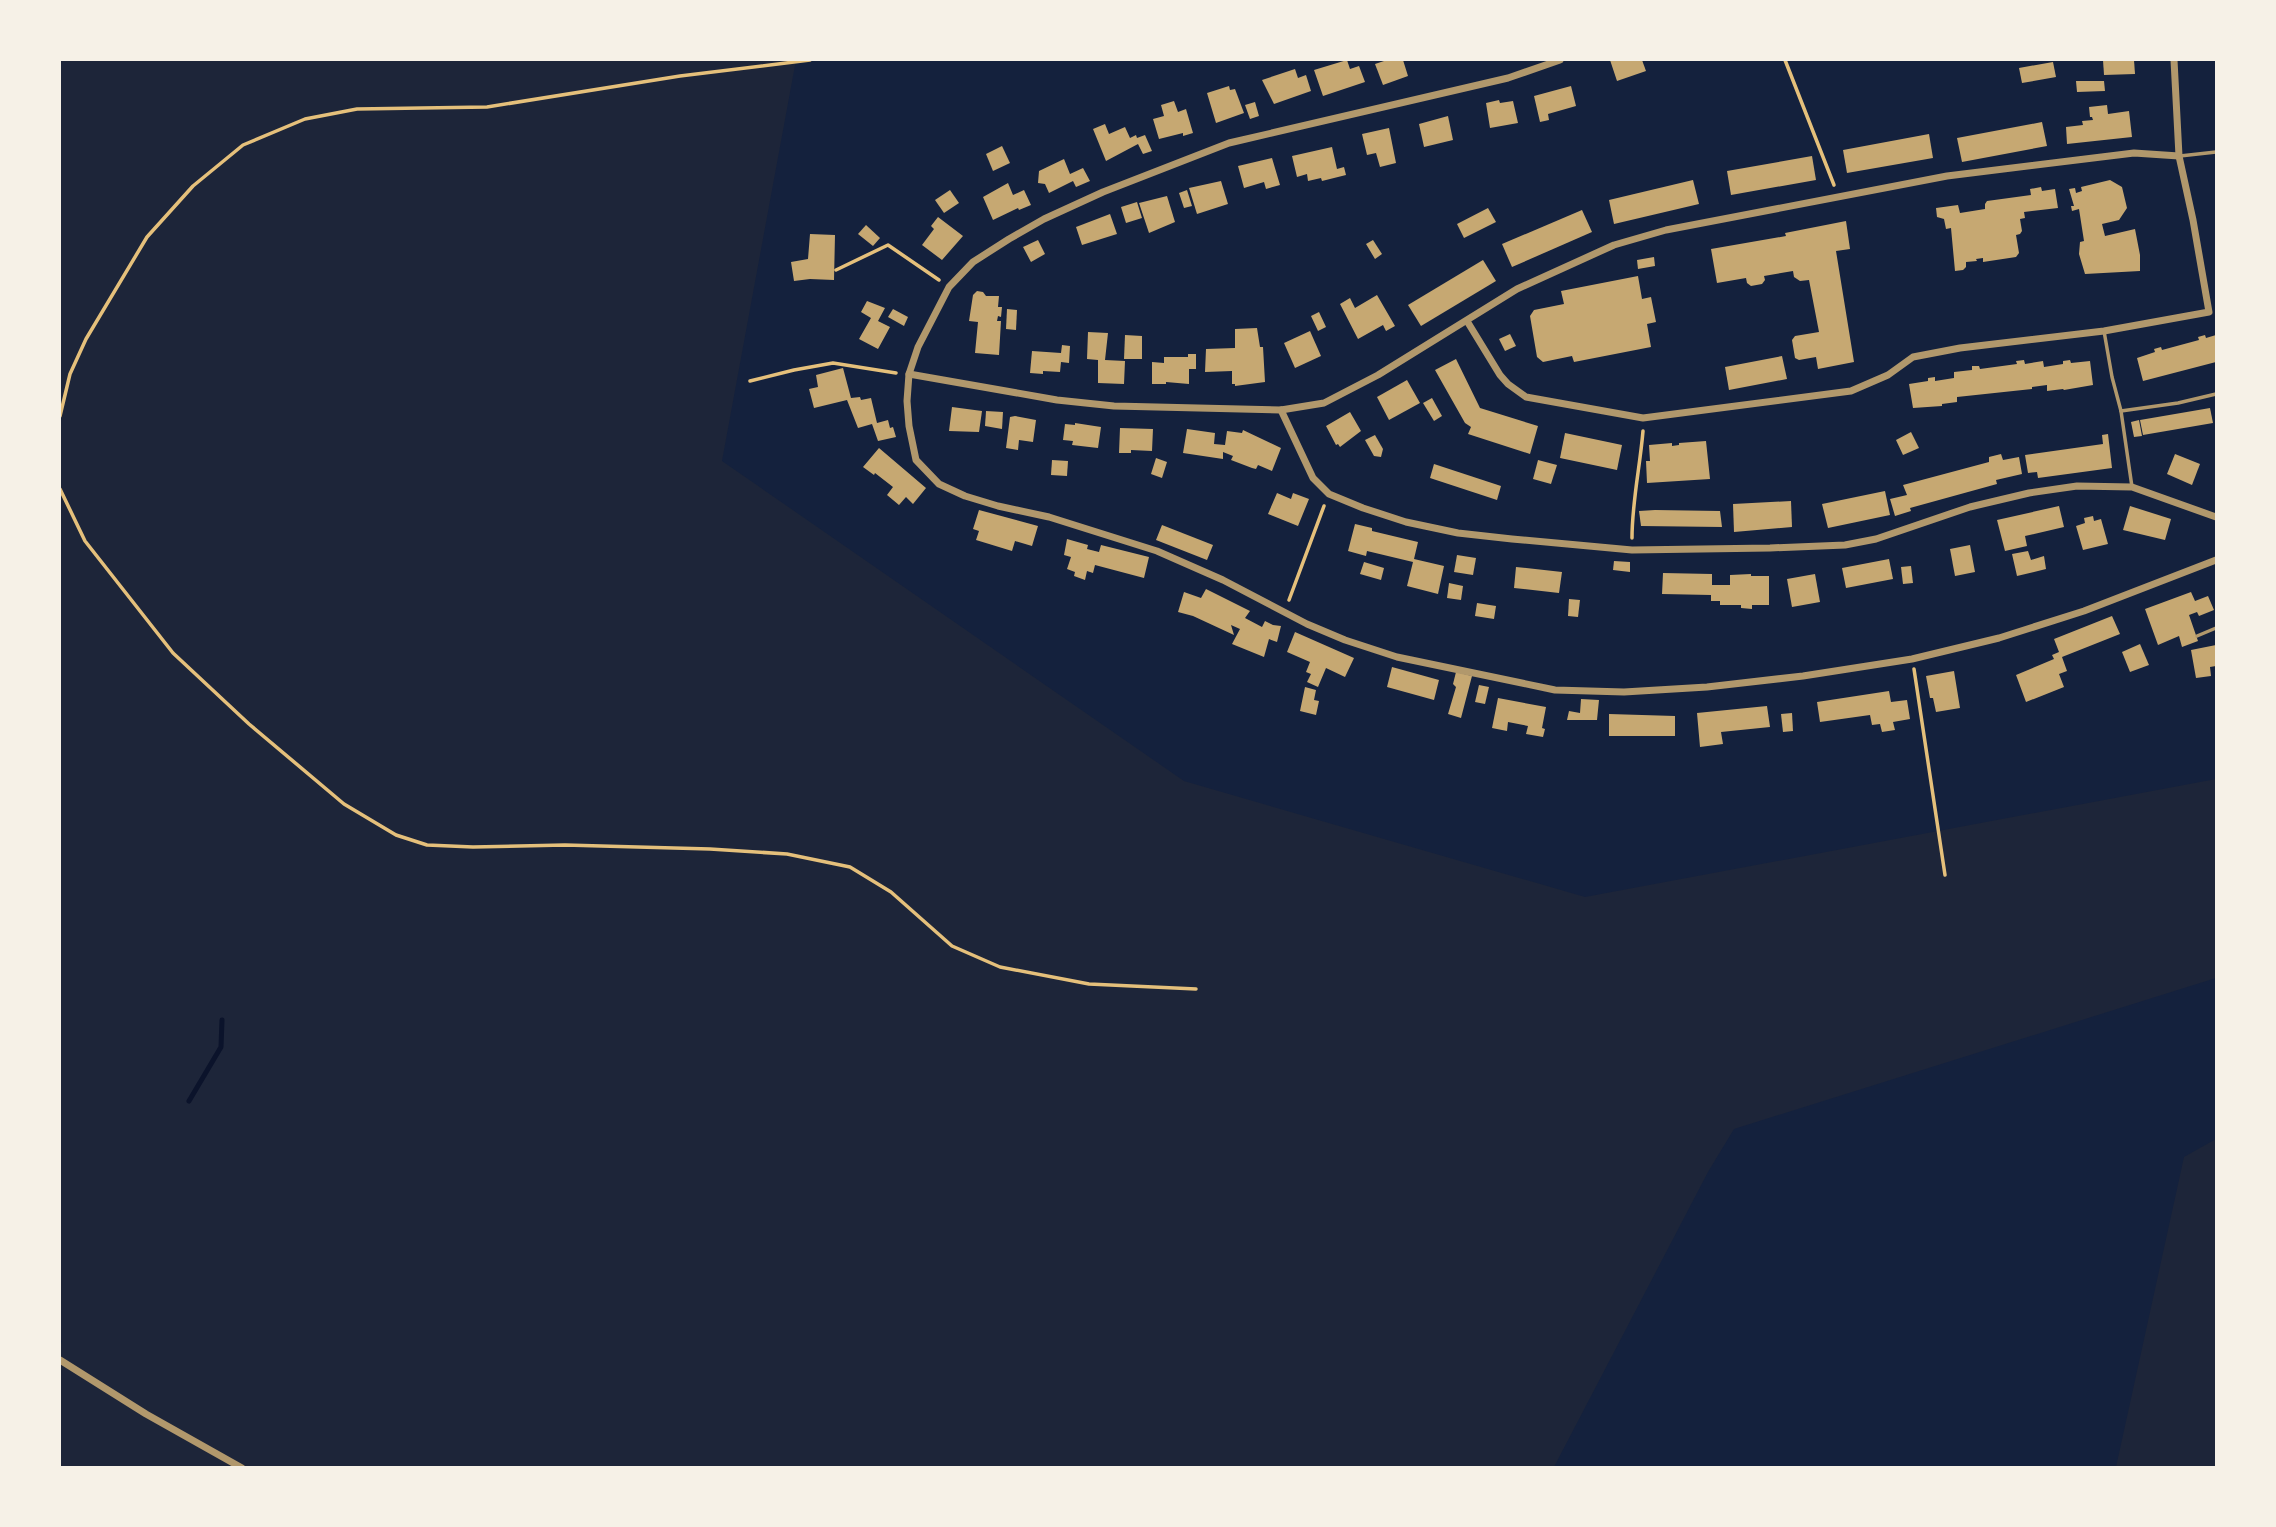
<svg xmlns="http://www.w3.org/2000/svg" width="2276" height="1527" viewBox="0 0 2276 1527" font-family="'Golos Text',sans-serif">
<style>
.green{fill:#1d2539}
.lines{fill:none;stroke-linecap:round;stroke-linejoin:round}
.stream{stroke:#0b132b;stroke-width:5}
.building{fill:#c6a872}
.path{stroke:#e5c07b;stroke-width:3.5}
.service{stroke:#b1986c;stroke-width:3.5}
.minor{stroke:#b1986c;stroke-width:7}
</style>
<rect width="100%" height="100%" fill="#14213d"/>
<g class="green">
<path d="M60,60H796L722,461L1184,781L1585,897L2216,779V978L1734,1129L1708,1172L1554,1467H60V1346L62,1341L60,1339Z"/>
<path d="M2216,1139V1467H2116L2184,1157Z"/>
</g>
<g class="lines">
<path class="stream" d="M189,1101L221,1047L222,1020"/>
</g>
<g class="building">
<path d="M1347,60L1350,69L1359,66L1365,82L1323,96L1314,70Z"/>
<path d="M1387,60H1403L1408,76L1383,85L1375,64Z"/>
<path d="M1610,60H1642L1646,71L1617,81Z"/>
<path d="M2103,60H2134L2135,74L2104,75Z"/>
<path d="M2053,62L2056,77L2022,83L2019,68Z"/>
<path d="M1295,69L1298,78L1306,75L1311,91L1274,104L1262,80Z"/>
<path d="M2076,81H2104L2105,91L2077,92Z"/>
<path d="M1229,86L1230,90L1235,89L1244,113L1216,123L1207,93Z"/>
<path d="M1571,86L1576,106L1548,114L1549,120L1540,122L1534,96Z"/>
<path d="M1499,100L1500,103L1513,101L1518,123L1490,128L1486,103Z"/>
<path d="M1174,101L1178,112L1186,109L1193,133L1183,136V133L1159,139L1153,119L1164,116L1161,105Z"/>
<path d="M1255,102L1259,116L1250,119L1245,105Z"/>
<path d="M2107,105L2108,114L2129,111L2132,137L2067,144L2066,127L2083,125L2082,121L2093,120L2092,117H2090L2089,107Z"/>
<path d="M1448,116L1453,140L1424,147L1419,124Z"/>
<path d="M2042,122L2047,146L1962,162L1957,138Z"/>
<path d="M1105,124L1109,134L1125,127L1130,138L1136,135L1137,138L1145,135L1152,151L1143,154L1138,144L1106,161L1093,129Z"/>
<path d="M1389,128L1396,163L1380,167L1376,153L1367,155L1362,134Z"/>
<path d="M1929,134L1933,158L1847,173L1843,150Z"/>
<path d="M1002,146L1010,163L993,171L986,154Z"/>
<path d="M1332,147L1337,169L1344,167L1346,175L1322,181L1321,178L1308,181L1307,174L1297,177L1292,156Z"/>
<path d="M1812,156L1816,180L1731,195L1727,171Z"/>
<path d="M1272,158L1280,185L1266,189L1264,182L1244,188L1238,166Z"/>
<path d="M1064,159L1070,174L1083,168L1090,181L1076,187L1073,181L1049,193L1045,184L1038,183L1039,171Z"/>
<path d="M1693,180L1699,204L1614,224L1609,200Z"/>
<path d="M2110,180L2122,187L2127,208L2119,220L2102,224L2105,236L2135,229L2140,255V271L2085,274L2079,254L2080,242L2084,241L2079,209L2072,211L2071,206H2074L2069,189L2075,188L2076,193L2082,191L2081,187Z"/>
<path d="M1221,181L1228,204L1197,214L1189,188Z"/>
<path d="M1008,183L1013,195L1024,190L1031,205L1019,210L1018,208L993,220L983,197Z"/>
<path d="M2041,187L2042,191L2055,189L2058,208L2024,212L2025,218L2020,219L2022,231L2020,234L2016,235L2019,253L2016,257L1983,262V258L1976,259L1977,261L1966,262V267L1963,270L1955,271L1951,228L1946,229L1944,219L1937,217L1936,208L1958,205L1960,213L1985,209V204L1987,201L2031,195L2030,189Z"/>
<path d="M950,190L959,203L944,213L935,200Z"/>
<path d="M1187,190L1192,206L1184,208L1179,193Z"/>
<path d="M1167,196L1175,222L1149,233L1139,203Z"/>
<path d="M1137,202L1142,218L1126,223L1121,207Z"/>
<path d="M1488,208L1496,222L1464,238L1457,224Z"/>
<path d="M1582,210L1592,232L1512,267L1502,244Z"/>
<path d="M1110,214L1117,234L1082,245L1076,227Z"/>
<path d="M938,217L963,236L942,260L922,245L934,229L931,226Z"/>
<path d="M1846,221L1850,249L1836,251L1854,362L1818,369L1816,357L1799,360L1795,358L1792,340L1795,336L1819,332L1809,280L1800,281L1794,277L1793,271L1764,276L1765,280L1762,284L1751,286L1747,283L1746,278L1717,283L1711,249L1786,236L1785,233Z"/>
<path d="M866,225L880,238L873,246L858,234Z"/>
<path d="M810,234L835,235L834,280L810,279L794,281L791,262L808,259Z"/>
<path d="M1038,240L1045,254L1031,262L1023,247Z"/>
<path d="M1373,240L1382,254L1375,259L1366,244Z"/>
<path d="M1654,257L1655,266L1638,269L1637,260Z"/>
<path d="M1483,260L1496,281L1421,326L1408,305Z"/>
<path d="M1638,276L1642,299L1651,297L1656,322L1647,324L1651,347L1574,362L1572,356L1543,362L1537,357L1530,316L1534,310L1564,304L1561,291Z"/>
<path d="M977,291L983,292L986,296H999L998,307H1002L1001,317L998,316L997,321H1001L999,355L975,353L978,322L969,321L973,295Z"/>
<path d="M1377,295L1395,326L1386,331L1383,325L1358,339L1340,304L1350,298L1355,308Z"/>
<path d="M867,301L885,308L878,321L890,327L878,349L859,339L871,318L861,312Z"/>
<path d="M893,309L908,317L904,326L888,317Z"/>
<path d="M1007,309L1017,310L1016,330L1006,329Z"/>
<path d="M1319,312L1326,327L1318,331L1311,316Z"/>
<path d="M1257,328L1260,347H1263L1265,382L1235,386V384H1232V371L1205,372L1206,349L1235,348V329Z"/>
<path d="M1310,331L1321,356L1295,368L1284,343Z"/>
<path d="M1088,332L1108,333L1105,360L1125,361L1124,384L1098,383V360L1087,359Z"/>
<path d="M1510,334L1516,346L1505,351L1499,339Z"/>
<path d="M1125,335L1142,336V359H1124Z"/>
<path d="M2205,335L2206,338L2216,335V362L2143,381L2137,358L2155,352L2154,349L2161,347L2162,350L2199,340L2198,337Z"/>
<path d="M1062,345L1070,346L1069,363L1061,362L1060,372L1043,371V374L1030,373L1032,351L1061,353Z"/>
<path d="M1188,354H1196V369H1189V384L1166,382V384H1152V362L1164,363V357H1188Z"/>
<path d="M1782,356L1787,379L1729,390L1725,367Z"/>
<path d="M1456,359L1480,408L1538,426L1530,454L1468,434L1471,427L1465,423L1435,370Z"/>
<path d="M2024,360L2025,364L2043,361L2044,367L2063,364V361L2070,360L2071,363L2090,361L2093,385L2064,390L2063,389L2047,391V385L2032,387V389L1957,397V402L1942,404V406L1913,408L1909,384L1928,381V378L1935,377V381L1954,378V372L1972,370V366H1979L1980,369L2017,364L2016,361Z"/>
<path d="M843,368L851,398L860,397L861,400L871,398L877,423L888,420L890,428L893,427L896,437L878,441L872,424L858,428L847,400L814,408L809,389L818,387L816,375Z"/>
<path d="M1407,380L1420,403L1389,420L1377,397Z"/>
<path d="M1432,398L1442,416L1434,421L1423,403Z"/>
<path d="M952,407L982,411L979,432L949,431Z"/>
<path d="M2210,408L2213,423L2143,435L2140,420Z"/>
<path d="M986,411L1003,412L1002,429L985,426Z"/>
<path d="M1350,412L1361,431L1340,447L1338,444L1336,445L1326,426Z"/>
<path d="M1015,416L1036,420L1033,442L1019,440L1018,450L1006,448L1010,417Z"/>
<path d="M2139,420L2142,436L2134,437L2131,422Z"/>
<path d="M1075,423L1101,427L1098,448L1072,445L1073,441L1063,440L1065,424L1075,425Z"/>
<path d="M1120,428L1153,429L1152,451L1131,450V453H1119Z"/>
<path d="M1187,429L1215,433L1214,444L1225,445L1227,431L1242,433L1243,430L1281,448L1272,471L1258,465L1256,469L1252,468L1231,460L1233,456L1223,452V459L1183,453Z"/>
<path d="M1911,432L1919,448L1903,455L1896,440Z"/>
<path d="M1565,433L1622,445L1617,470L1560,458Z"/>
<path d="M2108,434L2112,468L2038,478L2037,472L2028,473L2025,455L2103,444L2102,435Z"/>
<path d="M1375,435L1383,449L1381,457L1374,456L1365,440Z"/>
<path d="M1706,441L1710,479L1647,483L1646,461H1650L1649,445L1672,443V446L1679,445V443Z"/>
<path d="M879,448L926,488L913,504L906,497L899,505L887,495L893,487L875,473L874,475L863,467Z"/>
<path d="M2001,454L2003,460L2019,457L2022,474L1996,480L1997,484L1910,508L1911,511L1895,516L1890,499L1907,495L1903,485L1989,462V457Z"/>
<path d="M2175,454L2200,464L2192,485L2167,474Z"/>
<path d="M1156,458L1167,462L1162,478L1151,474Z"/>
<path d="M1052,460L1068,461L1067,476L1051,475Z"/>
<path d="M1538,460L1557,465L1551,484L1533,479Z"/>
<path d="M1434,464L1501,486L1497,500L1430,478Z"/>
<path d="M1885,491L1890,515L1828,528L1822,504Z"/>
<path d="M1277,493L1291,499L1293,493L1309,499L1298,526L1268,514Z"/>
<path d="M1791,501L1792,527L1734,532L1733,504Z"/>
<path d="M2059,506L2064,527L2025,536L2027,546L2005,551L1997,520Z"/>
<path d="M2130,506L2171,519L2165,540L2123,530Z"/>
<path d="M979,510L1038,526L1032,546L1015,541L1012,551L976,540L979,531L973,529Z"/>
<path d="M1655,510L1720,511L1722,527L1641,526L1639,511Z"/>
<path d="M2093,516L2094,521L2101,519L2108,544L2083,550L2076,526L2085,523L2084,518Z"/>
<path d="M1355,524L1372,528V531L1418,542L1414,559L1444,566L1438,594L1407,586L1413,562L1367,551L1366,556L1348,551Z"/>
<path d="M1162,525L1213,545L1207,560L1156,540Z"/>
<path d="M1067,539L1088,545L1087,549L1099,552L1101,545L1149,557L1144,578L1095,565L1093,573L1087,571L1085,580L1074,576L1075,572L1067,569L1071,557L1064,555Z"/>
<path d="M1970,545L1975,572L1955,576L1950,549Z"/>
<path d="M2028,551L2031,560L2044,556L2046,569L2017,576L2012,554Z"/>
<path d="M1457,555L1476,558L1473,575L1454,572Z"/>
<path d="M1889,559L1893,579L1846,588L1842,568Z"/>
<path d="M1614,561L1630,562V572L1613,570Z"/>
<path d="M1364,562L1384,568L1381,580L1360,574Z"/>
<path d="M1911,566L1913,583L1903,584L1901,567Z"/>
<path d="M1516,567L1562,572L1559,593L1514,588Z"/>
<path d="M1663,573L1712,574V585H1730V575L1751,574V576H1769V605H1752V609L1741,608V605H1720V601H1711V595L1662,594Z"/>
<path d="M1815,574L1820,602L1792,607L1787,579Z"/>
<path d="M1449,583L1463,586L1461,600L1447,598Z"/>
<path d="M1206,589L1250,611L1245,618L1262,627L1265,621L1273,625L1281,626L1277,642L1269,639L1264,657L1232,644L1240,629L1231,625L1234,635L1193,616L1178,612L1184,592L1201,598Z"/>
<path d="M2191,592L2195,601L2208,596L2214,610L2199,616L2197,612L2189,615L2198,641L2182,647L2179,636L2158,645L2145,609Z"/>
<path d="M1569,599L1580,600L1578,617L1568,616Z"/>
<path d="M1477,603L1496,606L1494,619L1475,616Z"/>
<path d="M2112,616L2120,634L2062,657L2067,671L2059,674L2064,687L2026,702L2016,675L2054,659L2052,655L2059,652L2054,639Z"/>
<path d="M1295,632L1354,658L1345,677L1326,668L1318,687L1307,682L1311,674L1306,672L1310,662L1287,652Z"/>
<path d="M2140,644L2149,665L2130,672L2122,652Z"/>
<path d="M2216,645V666L2210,667L2211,676L2196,678L2191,650Z"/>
<path d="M1392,667L1439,680L1434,700L1387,687Z"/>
<path d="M1954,671L1960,708L1936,712L1933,698H1930L1926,676Z"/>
<path d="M1456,672L1472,676L1461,718L1448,714L1456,687L1453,684Z"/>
<path d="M1479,685L1489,687L1485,704L1475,702Z"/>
<path d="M1305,687L1316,690L1314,700L1319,701L1316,715L1300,711Z"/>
<path d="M1889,691L1891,702L1907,700L1910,719L1893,722L1895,730L1882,732L1880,724L1872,725L1870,715L1820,722L1817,702Z"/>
<path d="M1498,698L1546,707L1542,728L1545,729L1543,737L1526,734L1528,726L1508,722L1507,731L1492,728Z"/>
<path d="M1581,699L1599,700L1597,720H1567L1569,711L1580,713Z"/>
<path d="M1767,706L1770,727L1721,732L1723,744L1700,747L1697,713Z"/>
<path d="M1792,713L1793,731L1783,732L1781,714Z"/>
<path d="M1609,714L1675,716V736H1609Z"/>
</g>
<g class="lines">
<g class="path">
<path d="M1785,60L1834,185"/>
<path d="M836,270L888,245L939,280"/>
<path d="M750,381L794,370L833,363L896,373"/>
<path d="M60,416L70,374L86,339L147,237L193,186L243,145L305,119L357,109L487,107L680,76L810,60"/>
<path d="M60,489L85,541L173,653L249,724L344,804L396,835L427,845L473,847L565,845L710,849L787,854L850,867L891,892L952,946L1000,967L1089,984L1196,989"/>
<path d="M1632,538C1632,502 1640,467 1643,431"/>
<path d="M1289,600L1324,506"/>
<path d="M1914,669L1945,875"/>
</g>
<g class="service">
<path d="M2180,156L2216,152"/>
<path d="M2104,331L2112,377L2121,411L2132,487"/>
<path d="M2121,411L2178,403L2216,394"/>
<path d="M2197,636L2216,628"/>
</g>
<g class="minor">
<path d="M1560,60L1508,78L1229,143L1103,192L1044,219L1009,239L973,262L949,287L918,347L909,374L907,401L909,426L916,460L939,484L965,496L998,506L1049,517L1157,551L1223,580L1307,624L1345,640L1397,657L1555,690L1624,692L1707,687L1803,676L1912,659L1999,638L2084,611L2216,560"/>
<path d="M1467,321L1500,375L1508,384L1526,397L1643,418L1851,391L1888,375L1913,357L1960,348L2104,331L2209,312L2193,220L2179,156L2174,60"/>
<path d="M909,374L1057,400L1114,406L1281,410L1324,403L1378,375L1517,289L1614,245L1666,230L1947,176L2134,153L2179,156"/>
<path d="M1281,410L1313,478L1329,494L1363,508L1406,522L1458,533L1512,539L1632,550L1770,548L1845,545L1876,539L1970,507L2029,493L2077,486L2132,487L2216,517"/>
<path d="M60,1360L146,1414L242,1468"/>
</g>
</g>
<rect width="2276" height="1527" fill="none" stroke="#f6f1e7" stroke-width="122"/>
</svg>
